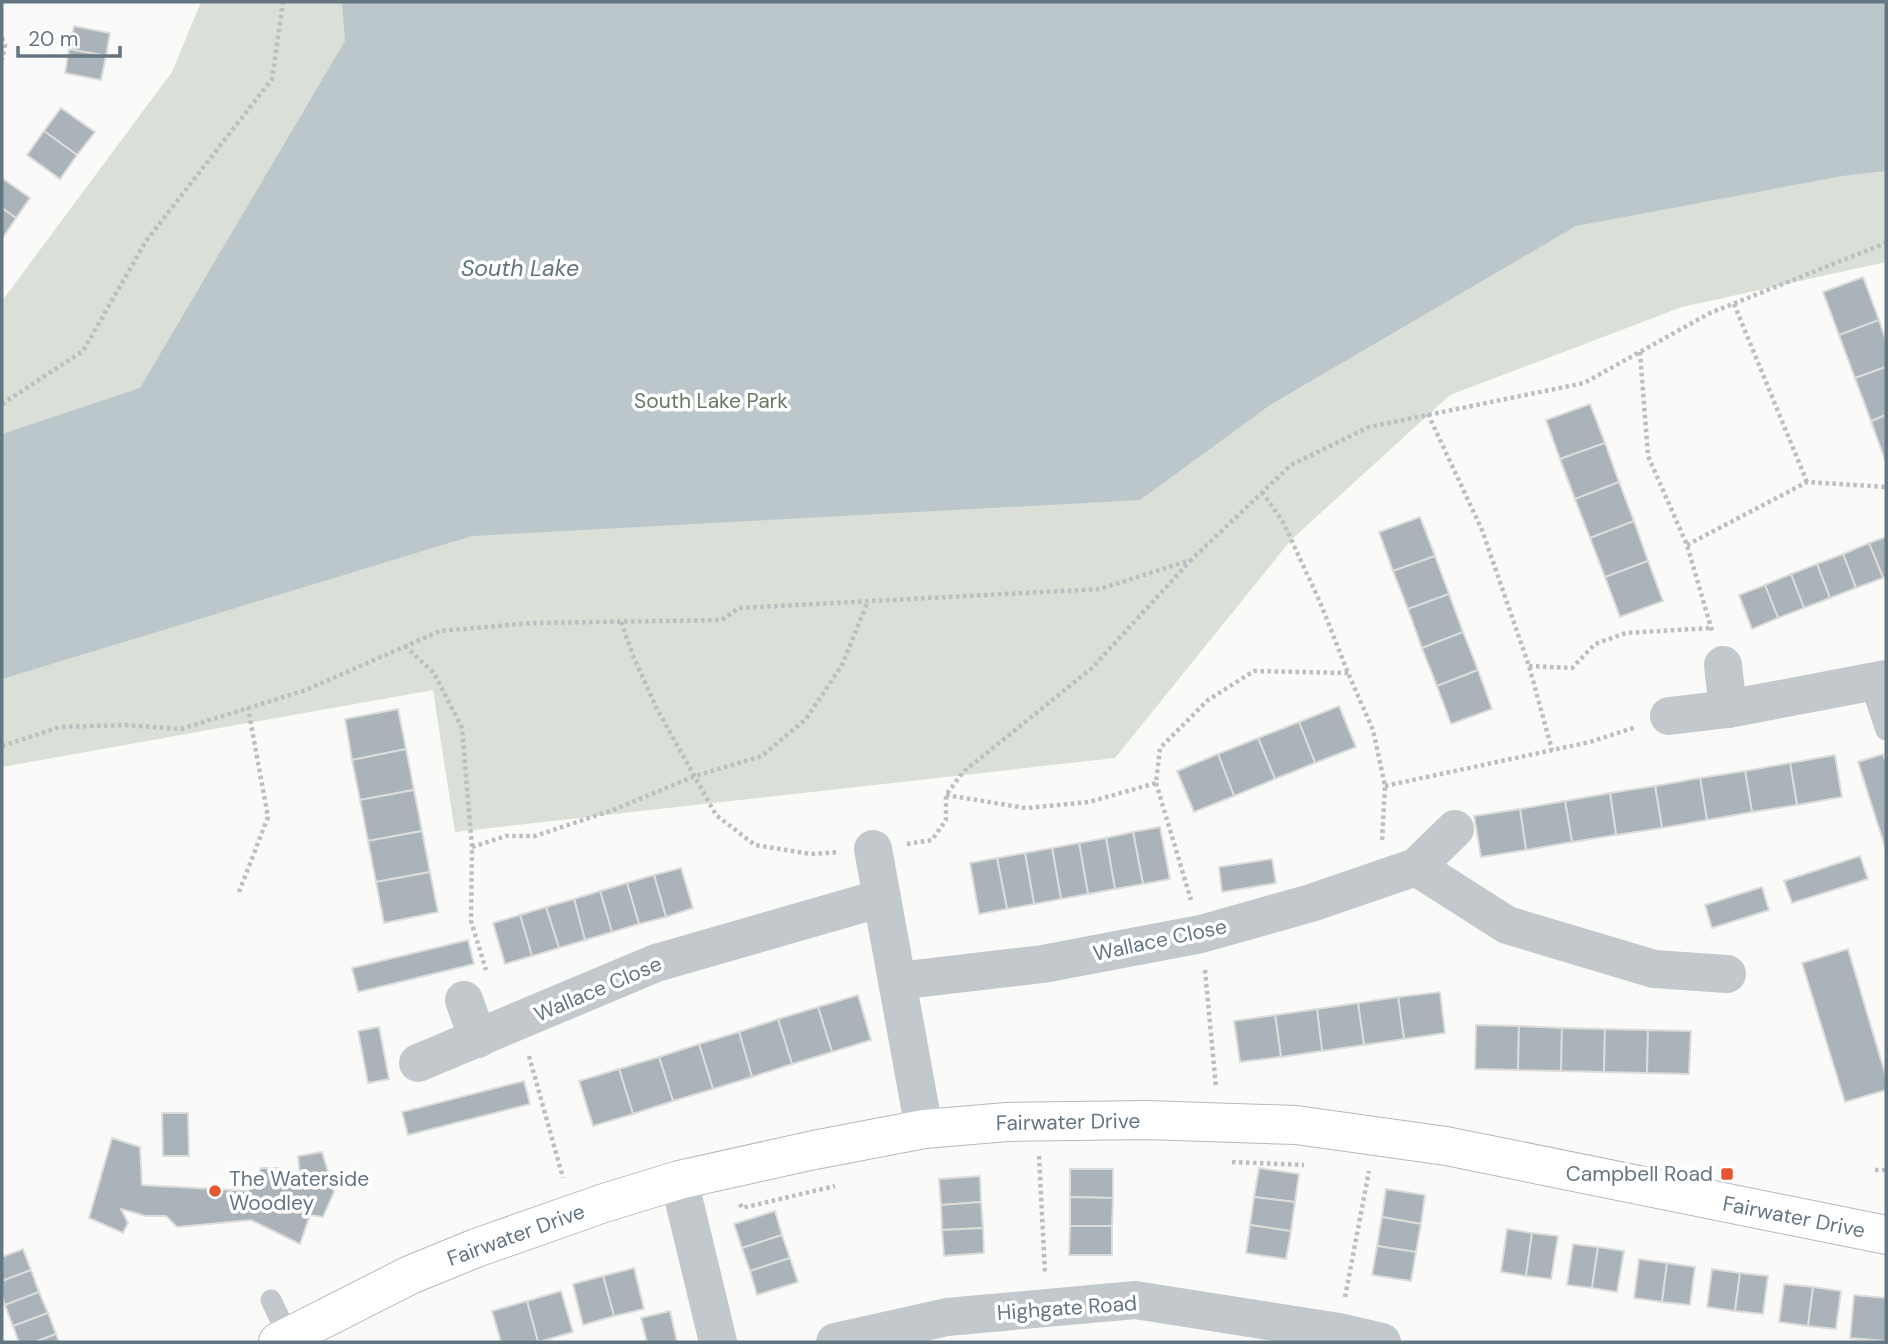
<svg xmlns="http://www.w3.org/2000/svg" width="1888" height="1344" viewBox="0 0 1888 1344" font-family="'DM Sans',sans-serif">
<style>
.green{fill:#dadfd7}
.water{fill:#bbc7cb}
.building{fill:#aab3b9;stroke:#dcdcda;stroke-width:2}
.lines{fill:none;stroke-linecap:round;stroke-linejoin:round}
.secondary-casing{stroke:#b3babf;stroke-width:40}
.path{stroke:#bbbfc2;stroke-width:4.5;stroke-dasharray:3.5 3.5;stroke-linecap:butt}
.lane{stroke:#c3c8cc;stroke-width:21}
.street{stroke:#c3c8cc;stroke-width:38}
.secondary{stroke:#fff;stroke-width:38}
.poi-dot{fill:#e4572e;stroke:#fff;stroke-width:2.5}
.labels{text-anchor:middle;stroke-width:7;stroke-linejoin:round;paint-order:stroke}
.park-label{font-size:21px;fill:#687a64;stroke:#fff}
.street-label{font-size:21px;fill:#657683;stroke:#fff}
.poi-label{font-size:21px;fill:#657683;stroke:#fff;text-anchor:end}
.water-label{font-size:23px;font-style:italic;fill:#60757c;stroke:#fff}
</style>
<rect width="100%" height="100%" fill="#fafaf8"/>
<path class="green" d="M201,2H1886V262L1682,307L1450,395L1291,540L1115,758L455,832L433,690L2,767V301L172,72Z"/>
<path class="water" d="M342,2H1886V171L1842,176L1576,226L1270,405L1140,500L472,536L2,679V434L140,388L345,41Z"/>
<g class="building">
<path d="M74,26L110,33L106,56L69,49Z"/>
<path d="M69,49L106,56L101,80L65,73Z"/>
<path d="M61,108L95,132L77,155L44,131Z"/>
<path d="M44,131L77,155L60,179L27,155Z"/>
<path d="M2,178L30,198L16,218L2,208Z"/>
<path d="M2,208L16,218L2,239Z"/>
<path d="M1863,277L1879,320L1839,335L1823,292Z"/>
<path d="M1879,320L1886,341V367L1855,378L1839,335Z"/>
<path d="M1886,367V415L1871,421L1855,378Z"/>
<path d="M1590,404L1605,443L1560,459L1546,420Z"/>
<path d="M1886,415V463L1871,421Z"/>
<path d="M1605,443L1619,482L1575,499L1560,459Z"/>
<path d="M1619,482L1634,521L1590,538L1575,499Z"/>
<path d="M1420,517L1435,556L1393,571L1379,532Z"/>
<path d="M1634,521L1648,561L1605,577L1590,538Z"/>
<path d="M1886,537V576L1883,578L1869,543Z"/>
<path d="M1869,543L1883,578L1856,588L1843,554Z"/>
<path d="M1843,554L1856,588L1830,598L1817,564Z"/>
<path d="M1435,556L1449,594L1408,609L1393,571Z"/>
<path d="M1648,561L1663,601L1620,617L1605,577Z"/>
<path d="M1817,564L1830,598L1804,608L1791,574Z"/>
<path d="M1791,574L1804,608L1778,618L1765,585Z"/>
<path d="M1765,585L1778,618L1752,629L1739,595Z"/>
<path d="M1449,594L1463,632L1422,648L1408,609Z"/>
<path d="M1463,632L1478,670L1437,686L1422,648Z"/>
<path d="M1478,670L1492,709L1451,724L1437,686Z"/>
<path d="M1339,706L1356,747L1315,763L1299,722Z"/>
<path d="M398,709L406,749L352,760L345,719Z"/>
<path d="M1299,722L1315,763L1275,779L1258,738Z"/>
<path d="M1258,738L1275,779L1234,796L1218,754Z"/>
<path d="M406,749L414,790L360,800L352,760Z"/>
<path d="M1218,754L1234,796L1194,812L1177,771Z"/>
<path d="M1883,754L1886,763V850L1858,762Z"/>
<path d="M1835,755L1842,797L1797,805L1790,763Z"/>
<path d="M1790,763L1797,805L1752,812L1745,771Z"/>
<path d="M1745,771L1752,812L1707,820L1700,778Z"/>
<path d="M1700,778L1707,820L1662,828L1655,786Z"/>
<path d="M1655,786L1662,828L1616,835L1610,793Z"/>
<path d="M414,790L422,831L368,841L360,800Z"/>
<path d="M1610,793L1616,835L1572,842L1565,801Z"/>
<path d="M1565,801L1572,842L1526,850L1520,809Z"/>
<path d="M1520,809L1526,850L1481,857L1474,816Z"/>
<path d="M1160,827L1170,879L1143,884L1133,832Z"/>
<path d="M422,831L430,872L376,882L368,841Z"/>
<path d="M1133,832L1143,884L1115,889L1106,838Z"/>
<path d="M1106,838L1115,889L1088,894L1079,843Z"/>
<path d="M1079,843L1088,894L1061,899L1052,848Z"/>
<path d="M1052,848L1061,899L1034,904L1025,853Z"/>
<path d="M1025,853L1034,904L1007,909L997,858Z"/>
<path d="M1860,856L1868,879L1792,903L1784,881Z"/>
<path d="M997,858L1007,909L979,914L970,863Z"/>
<path d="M1272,859L1276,883L1222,892L1219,867Z"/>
<path d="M681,868L693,908L666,917L654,875Z"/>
<path d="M430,872L438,912L384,923L376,882Z"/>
<path d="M654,875L666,917L639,924L627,883Z"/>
<path d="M627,883L639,924L612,932L600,891Z"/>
<path d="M1762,887L1769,910L1712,928L1705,905Z"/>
<path d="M600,891L612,932L585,940L574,899Z"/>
<path d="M574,899L585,940L559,948L546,907Z"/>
<path d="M546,907L559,948L532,956L520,915Z"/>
<path d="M520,915L532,956L505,964L493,923Z"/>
<path d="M468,940L474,964L358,992L352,968Z"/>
<path d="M1848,949L1886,1077V1090L1845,1102L1802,963Z"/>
<path d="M1440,992L1445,1033L1404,1039L1398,997Z"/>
<path d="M858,995L871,1040L832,1052L818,1007Z"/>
<path d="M1398,997L1404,1039L1364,1045L1358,1003Z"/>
<path d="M1358,1003L1364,1045L1322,1051L1317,1009Z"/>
<path d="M818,1007L832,1052L792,1064L778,1019Z"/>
<path d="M1317,1009L1322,1051L1281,1057L1275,1015Z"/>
<path d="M1275,1015L1281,1057L1240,1062L1234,1021Z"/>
<path d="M778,1019L792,1064L752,1077L739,1032Z"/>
<path d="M1476,1025L1519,1026L1518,1070L1475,1069Z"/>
<path d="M1519,1026L1562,1028L1561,1071L1518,1070Z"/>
<path d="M379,1027L389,1079L368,1083L358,1031Z"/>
<path d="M1562,1028L1605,1029L1604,1072L1561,1071Z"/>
<path d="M1605,1029L1648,1030L1647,1073L1604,1072Z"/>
<path d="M1648,1030L1691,1031L1689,1074L1647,1073Z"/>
<path d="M739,1032L752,1077L713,1089L699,1044Z"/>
<path d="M699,1044L713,1089L673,1101L659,1057Z"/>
<path d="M659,1057L673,1101L633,1114L619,1069Z"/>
<path d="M619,1069L633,1114L593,1126L579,1081Z"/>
<path d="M524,1081L530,1104L408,1135L402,1112Z"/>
<path d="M162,1113H188L189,1156H163Z"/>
<path d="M112,1138L140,1147L142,1185L248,1191L261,1168H281L292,1187L301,1186L298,1156L322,1152L334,1192L323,1217L310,1215L300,1244L251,1220L177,1227L166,1216H146L121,1209L128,1223L123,1233L89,1218Z"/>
<path d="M1259,1168L1299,1174L1295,1202L1254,1197Z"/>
<path d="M1070,1169H1113V1198L1070,1197Z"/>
<path d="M980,1176L981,1202L941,1205L939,1179Z"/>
<path d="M1386,1189L1425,1195L1421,1224L1382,1217Z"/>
<path d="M1070,1197L1113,1198L1112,1226H1070Z"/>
<path d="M1254,1197L1295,1202L1291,1231L1250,1225Z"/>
<path d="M981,1202L983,1228L942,1230L941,1205Z"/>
<path d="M775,1211L782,1235L742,1248L734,1224Z"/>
<path d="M1382,1217L1421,1224L1416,1252L1377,1246Z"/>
<path d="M1250,1225L1291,1231L1286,1259L1246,1253Z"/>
<path d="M1070,1226H1112V1255H1069Z"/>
<path d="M983,1228L984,1253L944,1256L942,1230Z"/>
<path d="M1507,1229L1532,1233L1526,1276L1501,1272Z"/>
<path d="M1532,1233L1558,1236L1551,1279L1526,1276Z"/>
<path d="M782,1235L790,1258L750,1271L742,1248Z"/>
<path d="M1573,1244L1598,1247L1592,1288L1567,1285Z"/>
<path d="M1377,1246L1416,1252L1411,1281L1372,1275Z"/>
<path d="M1598,1247L1624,1251L1617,1292L1592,1288Z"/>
<path d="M23,1249L31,1270L2,1281V1257Z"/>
<path d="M790,1258L798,1282L757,1295L750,1271Z"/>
<path d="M1639,1259L1667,1263L1662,1302L1634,1298Z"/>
<path d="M1667,1263L1695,1267L1690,1305L1662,1302Z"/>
<path d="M634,1268L644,1309L614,1316L603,1276Z"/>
<path d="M1712,1269L1740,1273L1735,1311L1707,1307Z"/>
<path d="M31,1270L39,1292L5,1305L2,1296V1281Z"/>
<path d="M1740,1273L1768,1276L1763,1314L1735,1311Z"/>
<path d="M603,1276L614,1316L583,1325L573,1284Z"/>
<path d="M1784,1284L1813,1287L1808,1326L1779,1322Z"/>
<path d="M1813,1287L1841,1291L1836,1329L1808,1326Z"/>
<path d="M561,1291L573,1332L538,1342L527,1301Z"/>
<path d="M39,1292L48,1313L13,1326L5,1305Z"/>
<path d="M1854,1295L1886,1298V1341L1850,1338Z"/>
<path d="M527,1301L538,1342H501L492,1311Z"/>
<path d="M670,1311L677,1342H647L641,1318Z"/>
<path d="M48,1313L56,1334L35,1342H19L13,1326Z"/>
<path d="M56,1334L59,1342H35Z"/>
</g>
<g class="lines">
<defs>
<path id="secondary" d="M278,1342L410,1275L476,1248L604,1203L679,1180L814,1150L924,1129L1007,1122L1146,1120L1296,1125L1446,1146L1886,1235"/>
</defs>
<use href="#secondary" class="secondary-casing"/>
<g class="path">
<path d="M2,38L5,45L2,60"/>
<path d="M1734,304L1807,482"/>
<path d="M1640,352L1648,456L1687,545L1712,631"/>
<path d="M2,404L83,351L146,241L272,79L283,2"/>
<path d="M1428,414L1482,530L1529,666L1552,750"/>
<path d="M1262,492L1283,522L1320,602L1348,673L1373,730L1385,786L1382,841"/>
<path d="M1687,545L1807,482L1886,487"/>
<path d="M621,622L634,658L657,709L716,815L755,845L811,854L839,852"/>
<path d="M405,646L434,673L462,728L472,847L471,921L486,970"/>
<path d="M1529,666L1572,668L1595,644L1626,633L1710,628"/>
<path d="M2,746L60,727L125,725L181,729L306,690L440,631L532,623L722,620L739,608L1100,589L1191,560L1291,465L1369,427L1584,383L1710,313L1886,243"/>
<path d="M1156,783L1191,900"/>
<path d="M1385,786L1590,742L1636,727"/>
<path d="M946,795L1026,808L1089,802L1156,783L1160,748L1208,700L1254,671L1348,673"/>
<path d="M907,844L932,840L946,820V795L963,772L1092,668L1191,560"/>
<path d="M472,847L506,836H535L613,810L695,776L762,756L806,719L842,665L868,601"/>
<path d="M239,892L268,817L248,708"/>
<path d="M1205,970L1216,1087"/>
<path d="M529,1056L563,1178"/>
<path d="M1039,1156L1045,1273"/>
<path d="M1232,1162L1304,1165"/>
<path d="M1875,1170H1886"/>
<path d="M740,1204L742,1208L835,1186"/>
<path d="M1345,1297L1369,1171"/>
</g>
<g class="lane">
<path d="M1869,680L1886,730"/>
<path d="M271,1300L288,1336"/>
</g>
<g class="street">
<path d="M1723,665L1728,709"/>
<path d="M1669,716L1728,709L1886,679"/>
<path d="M873,849L924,1129"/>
<path d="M1416,867L1507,925L1654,969L1727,974"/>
<path d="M897,981L1043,964L1201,934L1311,903L1416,867L1455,829"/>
<path d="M464,1000L478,1039"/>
<path d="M418,1063L656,963L882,898"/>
<path d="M679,1180L718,1342"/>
<path d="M835,1342L947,1317L1135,1300L1339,1332L1382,1342"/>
</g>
<use href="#secondary" class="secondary"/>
</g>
<g class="poi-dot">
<rect x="1720" y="1167" width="14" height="14" rx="3.5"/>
<circle cx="215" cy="1191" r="7"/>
</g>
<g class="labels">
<g class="park-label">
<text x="711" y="408">South Lake Park</text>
</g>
<g class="street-label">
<text transform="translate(1160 940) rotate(-12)" y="7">Wallace Close</text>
<text transform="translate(598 989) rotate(-23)" y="7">Wallace Close</text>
<text transform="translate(1068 1122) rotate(-1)" y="7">Fairwater Drive</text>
<text transform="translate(1794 1217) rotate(11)" y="7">Fairwater Drive</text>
<text transform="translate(516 1235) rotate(-20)" y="7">Fairwater Drive</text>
<text transform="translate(1067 1308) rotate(-4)" y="7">Highgate Road</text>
</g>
<g class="poi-label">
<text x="1713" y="1181">Campbell Road</text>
<text x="229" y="1186" text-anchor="start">The Waterside<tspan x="229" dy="24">Woodley</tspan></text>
</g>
<g class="water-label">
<text x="520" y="276">South Lake</text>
</g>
</g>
<rect width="1888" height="1344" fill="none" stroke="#657683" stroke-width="7"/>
<path d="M18 46v10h102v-10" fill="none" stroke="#657683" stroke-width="3.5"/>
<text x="28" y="46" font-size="21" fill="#657683" stroke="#ffffff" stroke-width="5" paint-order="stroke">20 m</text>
</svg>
